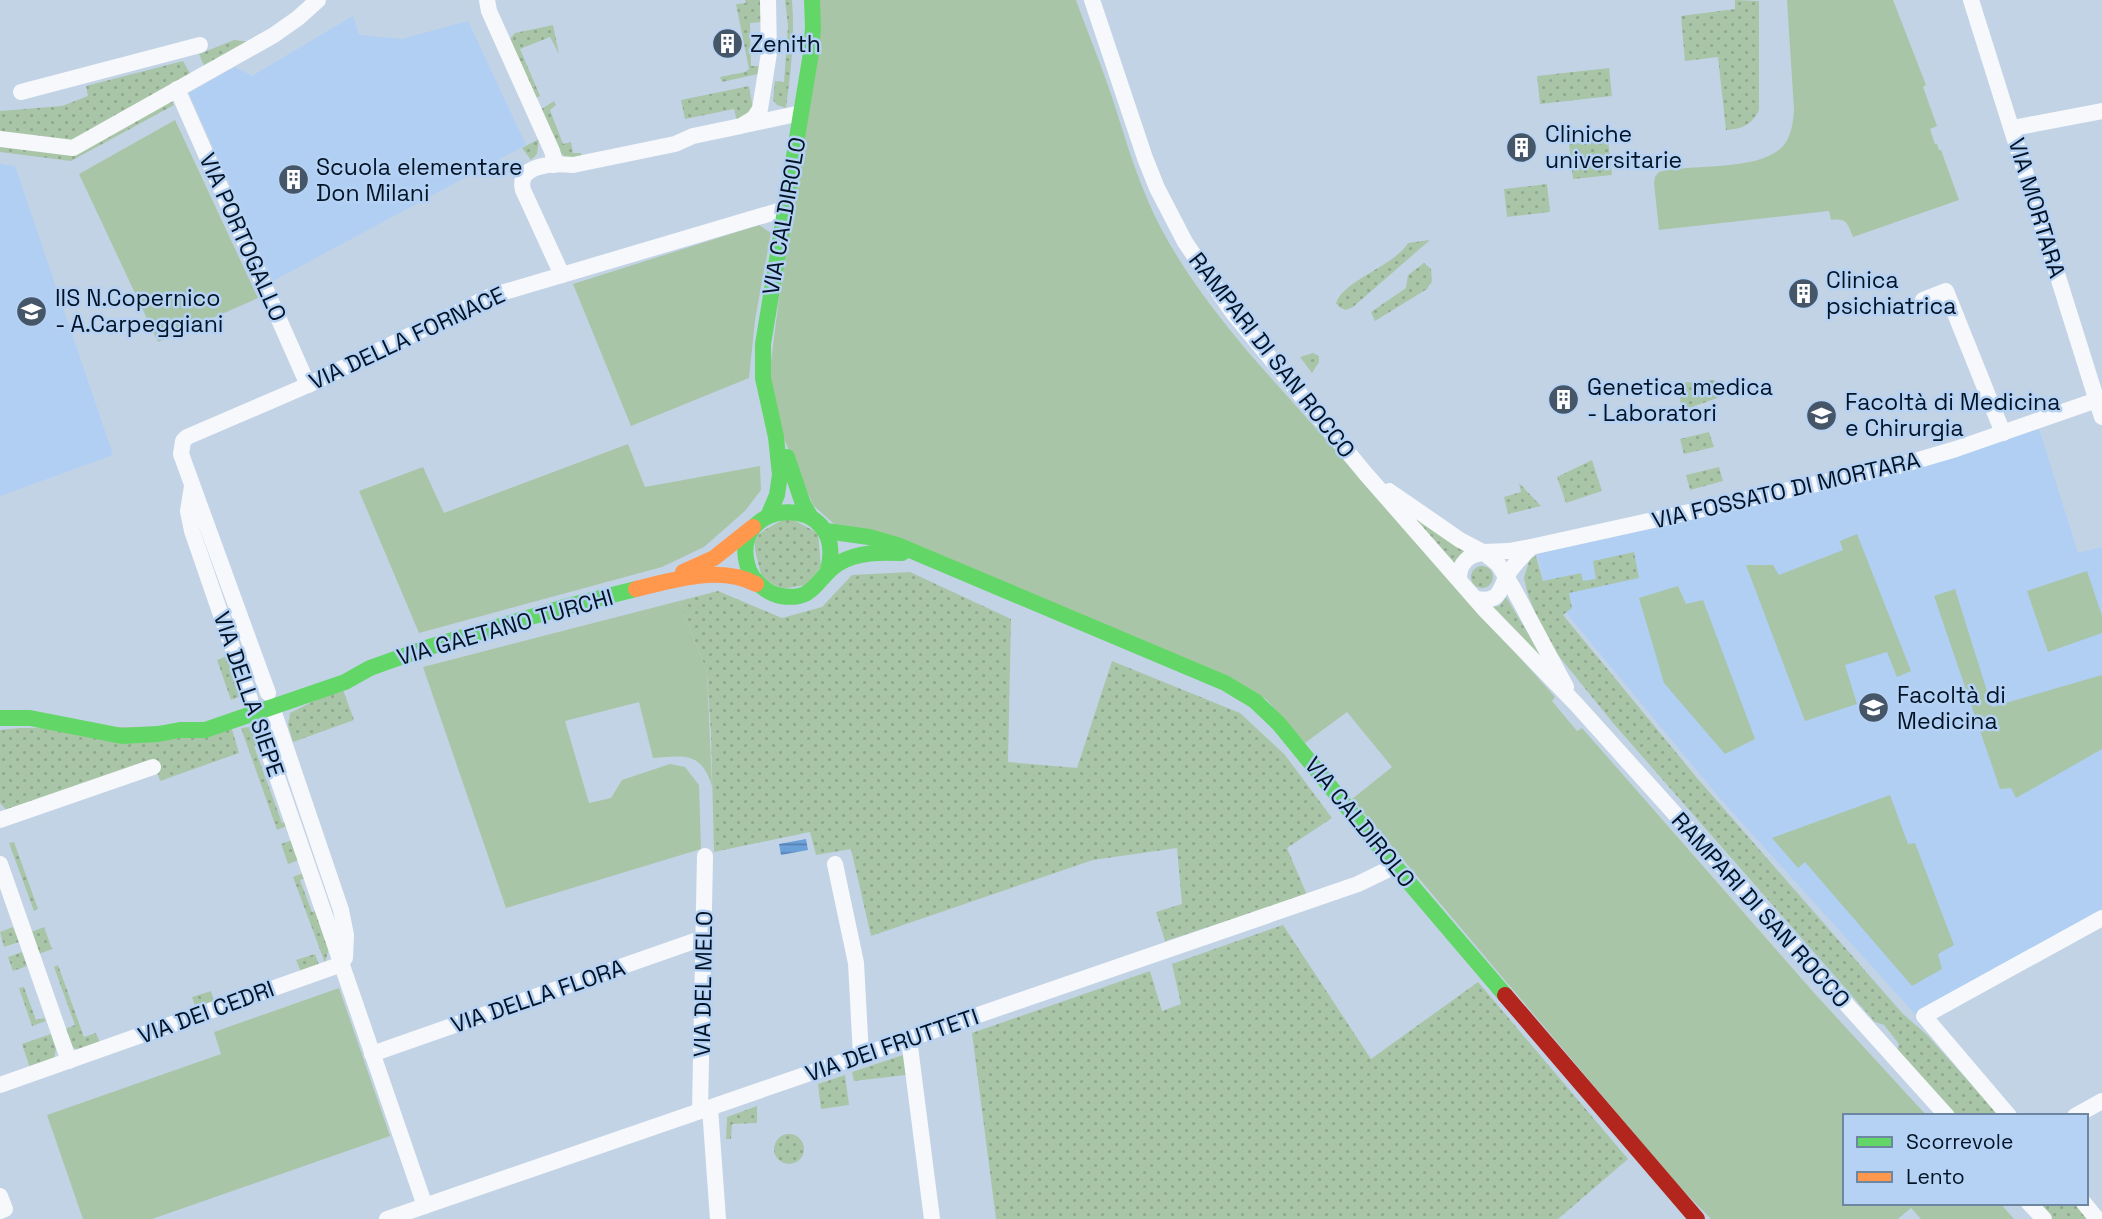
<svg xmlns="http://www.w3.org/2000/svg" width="2102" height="1219" viewBox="0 0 2102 1219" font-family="'Space Grotesk',sans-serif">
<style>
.built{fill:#b0cff3}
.grass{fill:url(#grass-dots)}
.green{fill:#a9c5a7}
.water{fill:url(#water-rules)}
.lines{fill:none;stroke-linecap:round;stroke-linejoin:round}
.street{stroke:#f6f8fb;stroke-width:16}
.fast{stroke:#63d668;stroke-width:16}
.slow{stroke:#ff974d;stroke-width:16}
.jam{stroke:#b3261e;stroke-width:16}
.labels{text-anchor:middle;stroke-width:5;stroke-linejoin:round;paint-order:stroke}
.poi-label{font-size:23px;fill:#021326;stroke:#b5d2f4;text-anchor:start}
.street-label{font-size:23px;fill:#021326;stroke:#b5d2f4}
</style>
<defs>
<pattern id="grass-dots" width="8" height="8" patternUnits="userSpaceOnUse" patternTransform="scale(1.75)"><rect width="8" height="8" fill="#a9c5a7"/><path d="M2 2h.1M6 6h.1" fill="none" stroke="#90a890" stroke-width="1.8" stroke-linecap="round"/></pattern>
<pattern id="water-rules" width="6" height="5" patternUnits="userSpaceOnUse" patternTransform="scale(1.75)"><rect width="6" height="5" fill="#6ca0d9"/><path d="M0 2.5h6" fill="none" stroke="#5781b0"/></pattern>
</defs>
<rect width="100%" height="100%" fill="#c3d3e6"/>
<g class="built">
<path d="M353,16L359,35L402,39L468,21L526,145L273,281L189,93L235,67L252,76Z"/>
<path d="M0,164L15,166L113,455L0,496Z"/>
<path d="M2039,429L2078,553L2102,547V912L1916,1015L1724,803L1567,614L1543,579L1537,554L1902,473Z"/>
</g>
<g class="grass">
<path d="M745,0H760L761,22L750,23L751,66H763L758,74L722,82L720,77L745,72L749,69L736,4L746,3Z"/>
<path d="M785,0H792C795,37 791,71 786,108L777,105L773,100L775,81L784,82L788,26Z"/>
<path d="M1735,0L1759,1V110C1752,125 1742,129 1726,130L1718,57L1685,61L1681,16L1735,9Z"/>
<path d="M553,25L559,54L550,37L520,49L540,96L534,99L508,41L515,33Z"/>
<path d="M234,40L252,42L205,68L199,54Z"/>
<path d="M183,61L192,77L70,142L0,133V111L62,106L88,96L86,86Z"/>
<path d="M1609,68L1612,96L1540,104L1537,76Z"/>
<path d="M749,86L753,109L737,121L734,109L685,119L681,100Z"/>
<path d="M170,98L174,105L71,161L0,152V143L72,152Z"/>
<path d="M554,101L556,105L550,110L563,144L571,142L573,153H581L583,158L565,157L559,151L540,110Z"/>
<path d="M539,139L537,154L531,160L522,148Z"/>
<path d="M1608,140L1612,175L1573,179L1569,144Z"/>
<path d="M1547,184L1550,212L1507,217L1504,189Z"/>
<path d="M1430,240L1353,307L1346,310L1339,307L1336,303C1344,280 1394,266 1408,243Z"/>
<path d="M1424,263L1431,269L1432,281L1427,289L1375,321L1371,312L1406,288L1408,275Z"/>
<path d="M1313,353L1319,356V362L1312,373L1300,357Z"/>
<path d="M1715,380L1720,397L1681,411L1679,383Z"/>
<path d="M1709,432L1714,447L1684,454L1680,439Z"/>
<path d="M1592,460L1602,491L1566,503L1557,477Z"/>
<path d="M1719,467L1723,481L1690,490L1686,475Z"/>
<path d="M1519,483L1541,506L1508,514L1504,497L1521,492Z"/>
<path d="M1403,508L1465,550L1453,565Z"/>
<path d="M788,517L818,533L821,567L806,585L782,589L762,578C751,534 748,539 788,517Z"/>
<path d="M1634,552L1639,578L1569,593L1572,608L1563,615L1697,778L1902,1013L1927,1035L2000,1116H1952L1896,1053L1899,1044L1884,1025L1875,1022L1613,723L1554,650L1542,630L1528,595L1524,578L1530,558L1536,556L1543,581L1581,573L1583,581L1596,579L1593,561Z"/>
<circle cx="1482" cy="577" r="11"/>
<path d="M910,572L1011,619L1008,762L1077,768L1112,661L1240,713L1285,755L1332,818L1287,848L1307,895L1165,941L1156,912L1182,904L1177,848L1093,860L871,936L851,849L816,855L810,832L714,852L711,734L707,672L679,601L718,591L782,618L822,607L852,575Z"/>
<path d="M1506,597L1552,673L1491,607L1500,606Z"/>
<path d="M227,656L241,696L231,700L217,660Z"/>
<path d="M342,687L354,720L293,742L288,725L290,713Z"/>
<path d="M231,726L239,753L160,781L154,762L8,812L0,803V730L20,728Z"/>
<path d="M250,727L256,732L262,742L254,746L282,823L290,820L292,824L277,830L241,728Z"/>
<path d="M295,839L302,859L288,864L281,844Z"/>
<path d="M14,842L38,909L34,911L9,843Z"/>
<path d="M308,871L310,876L300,880L312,912L322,909L329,948L325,963L293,877Z"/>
<path d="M1283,925L1371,1059L1478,982L1628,1159L1558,1219H996L972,1033L1150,971L1162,1011L1181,1004L1172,964Z"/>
<path d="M13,927L19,942L4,947L0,932Z"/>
<path d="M44,927L52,949L39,954L31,932Z"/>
<path d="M22,952L27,966L13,971L8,957Z"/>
<path d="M315,954L319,965L301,972L296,960Z"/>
<path d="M58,965L84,1037L96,1033L100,1043L77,1050L73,1047L65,1029L75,1025L54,967Z"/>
<path d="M24,987L36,1020L44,1018L46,1021L32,1026L19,988Z"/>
<path d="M211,991L214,1003L196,1009L192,997Z"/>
<path d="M51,1034L56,1049L54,1058L30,1068L22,1044Z"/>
<path d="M903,1055L906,1075L854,1081L852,1072Z"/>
<path d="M845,1075L849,1105L821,1109L818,1084Z"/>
<path d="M757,1106V1123L732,1124L731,1139H726L727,1117Z"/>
<circle cx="789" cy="1149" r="15"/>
<path d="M2034,1203H2077L2091,1219H2050Z"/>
</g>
<g class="green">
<path d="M817,0H1076C1088,33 1102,67 1113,100C1127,144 1140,189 1162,230C1186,275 1216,313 1248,352L1555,697L1552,701L1577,731L1582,728L1816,995L1927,1116H1845V1203H2000L2014,1219H1921L1911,1208L1898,1219H1711L1675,1182L1352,799L1392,767L1347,712L1305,743L1266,699L835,525L813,505L784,439L769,377Z"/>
<path d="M1787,0H1893L1926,85L1923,87L1937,126L1930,129L1935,144H1937L1939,150H1941L1959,200L1853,237C1847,223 1847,218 1831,220L1829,211L1659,230L1654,183L1655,177L1659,172C1691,163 1767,173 1786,142C1792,132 1793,121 1794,110Z"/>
<path d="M175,120L258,298L158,342L79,174Z"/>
<path d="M759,225L771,233L755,320L749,378L631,426L573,284Z"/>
<path d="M628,444L645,487L760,466L761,490L745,511L704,547L662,567L419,633L359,491L423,467L444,513Z"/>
<path d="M1857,534L1911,671L1897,677L1887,652L1845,665L1857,704L1805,721L1746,565H1773L1779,575L1843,550L1840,541Z"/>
<path d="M2087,571L2102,616V633L2048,652L2027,591Z"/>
<path d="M1678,586L1686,604L1703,600L1755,739L1725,754L1664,683L1639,598Z"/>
<path d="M1955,589L1992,707L2102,675V749L2016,798L2011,788L2000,789L1934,596Z"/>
<path d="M679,601L707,672L712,786C701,751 684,756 653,758L639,702L565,721L589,803L611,798L622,780L670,764L685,767L699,785L701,849L506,908L423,667Z"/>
<path d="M1890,795L1908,844L1915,843L1954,945L1938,954L1942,969L1912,986L1805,862L1798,868L1772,838Z"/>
<path d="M339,988L390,1136L152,1219H83L47,1115L221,1054L214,1032Z"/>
</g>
<path class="water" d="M806,839L808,850L781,855L779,844Z"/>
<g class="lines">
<g class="street">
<path d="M487,0L489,11L552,151L554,158L553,165"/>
<path d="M1092,0L1145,158L1157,188L1185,242L1233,313L1365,473L1485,610L1576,704L1947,1116"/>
<path d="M1971,0L2102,417"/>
<path d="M177,89L308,385"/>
<path d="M21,92L200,45"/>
<path d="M745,125L801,113"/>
<path d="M2013,128L2102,111"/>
<path d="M0,139L73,148L274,35L298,18L318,0"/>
<path d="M562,275L523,190C516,164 555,163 573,165L675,144L693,136L741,126L754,118L760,109L769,53L768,0"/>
<path d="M1923,300L1946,291L2003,433"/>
<path d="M192,486L188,511L192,531L250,699"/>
<path d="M1389,491L1460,540L1483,552L1498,564L1513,588L1566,687"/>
<path d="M1483,552L1509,551L1531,547L1898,466L1956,449L2097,400"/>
<path d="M1459,579C1459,563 1469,554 1484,553"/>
<path d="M1476,599C1501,603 1499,590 1508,574C1514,564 1523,556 1531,547"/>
<path d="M268,693L181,454L183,441L187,437L308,385L491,296L785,209"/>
<path d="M272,707L341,910L346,935L345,958"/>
<path d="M255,713L425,1206"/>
<path d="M0,820L153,767"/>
<path d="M0,864L69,1061"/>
<path d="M835,864L856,963L861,1056"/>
<path d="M909,1039L932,1219"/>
<path d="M372,1054L703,938"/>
<path d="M0,1085L342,964"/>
<path d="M710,1108L718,1219"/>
<path d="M700,1111L705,856"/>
<path d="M2009,1116L1924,1016L2102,918"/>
<path d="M2075,1116L2102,1101"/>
<path d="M0,1196L5,1209L0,1211"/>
<path d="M2029,1203L2044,1219"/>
<path d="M2084,1203L2097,1219"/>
<path d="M387,1219L1358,884L1395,866"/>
</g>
<g class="fast">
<path d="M787,457L803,504L810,516"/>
<path d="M769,514L777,495L780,475L776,437L763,378V344L811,53L813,27L812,0"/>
<path d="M826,531L869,537L900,546L1225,683L1255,701L1279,724L1395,866L1505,995"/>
<path d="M828,570C849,489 723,497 749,570C754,582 768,594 781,596C816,602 817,576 839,563C858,552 881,552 902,553"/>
<path d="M0,718H30L122,736L158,734L180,730H205L345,682L370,668L426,648L568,606L636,589"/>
</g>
<g class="slow">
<path d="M683,572L714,558L753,527"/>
<path d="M636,589C674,580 720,565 756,584"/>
</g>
<path class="jam" d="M1505,995L1697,1219"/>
</g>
<defs>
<symbol id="building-disc" viewBox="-11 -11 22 22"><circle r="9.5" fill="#465669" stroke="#b5d2f4"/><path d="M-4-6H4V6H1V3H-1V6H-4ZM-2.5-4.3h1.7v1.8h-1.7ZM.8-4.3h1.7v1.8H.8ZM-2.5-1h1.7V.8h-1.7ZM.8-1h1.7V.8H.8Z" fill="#fff"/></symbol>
<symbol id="school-disc" viewBox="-11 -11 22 22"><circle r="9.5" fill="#465669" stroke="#b5d2f4"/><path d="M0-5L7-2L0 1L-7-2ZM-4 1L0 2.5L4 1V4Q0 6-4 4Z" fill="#fff"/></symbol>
<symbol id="university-disc" viewBox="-11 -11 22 22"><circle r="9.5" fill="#465669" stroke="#b5d2f4"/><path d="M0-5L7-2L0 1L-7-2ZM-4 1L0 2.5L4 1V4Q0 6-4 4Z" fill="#fff"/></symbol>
</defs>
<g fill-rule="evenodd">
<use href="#building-disc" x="710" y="26" width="35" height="35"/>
<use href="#building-disc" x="1504" y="130" width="35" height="35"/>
<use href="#building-disc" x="276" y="162" width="35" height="35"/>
<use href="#building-disc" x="1786" y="276" width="35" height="35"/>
<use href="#school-disc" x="14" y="294" width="35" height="35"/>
<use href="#building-disc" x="1546" y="382" width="35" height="35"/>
<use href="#university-disc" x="1804" y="398" width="35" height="35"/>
<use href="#university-disc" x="1856" y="690" width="35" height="35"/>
</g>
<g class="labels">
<g class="poi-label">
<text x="750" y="52">Zenith</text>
<text x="1545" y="142">Cliniche<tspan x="1545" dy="26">universitarie</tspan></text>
<text x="316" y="175">Scuola elementare<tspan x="316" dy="26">Don Milani</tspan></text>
<text x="1826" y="288">Clinica<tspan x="1826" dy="26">psichiatrica</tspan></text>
<text x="55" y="306">IIS N.Copernico<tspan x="55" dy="26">- A.Carpeggiani</tspan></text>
<text x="1587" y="395">Genetica medica<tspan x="1587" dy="26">- Laboratori</tspan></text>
<text x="1845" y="410">Facoltà di Medicina<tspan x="1845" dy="26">e Chirurgia</tspan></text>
<text x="1897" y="703">Facoltà di<tspan x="1897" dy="26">Medicina</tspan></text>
</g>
<g class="street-label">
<text transform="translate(2037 208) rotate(73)" y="8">VIA MORTARA</text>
<text transform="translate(784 216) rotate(-80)" y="8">VIA CALDIROLO</text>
<text transform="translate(243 237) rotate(66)" y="8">VIA PORTOGALLO</text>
<text transform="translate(407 338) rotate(-25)" y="8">VIA DELLA FORNACE</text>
<text transform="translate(1272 355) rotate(52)" y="8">RAMPARI DI SAN ROCCO</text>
<text transform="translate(1786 490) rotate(-13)" y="8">VIA FOSSATO DI MORTARA</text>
<text transform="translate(505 627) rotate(-16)" y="8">VIA GAETANO TURCHI</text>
<text transform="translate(249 694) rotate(71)" y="8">VIA DELLA SIEPE</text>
<text transform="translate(1360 822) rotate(51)" y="8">VIA CALDIROLO</text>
<text transform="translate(1761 910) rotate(48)" y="8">RAMPARI DI SAN ROCCO</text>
<text transform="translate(703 984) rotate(-89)" y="8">VIA DEL MELO</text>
<text transform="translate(538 996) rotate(-19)" y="8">VIA DELLA FLORA</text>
<text transform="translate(206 1012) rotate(-20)" y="8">VIA DEI CEDRI</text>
<text transform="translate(892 1045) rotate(-19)" y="8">VIA DEI FRUTTETI</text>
</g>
</g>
<rect x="1843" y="1114" width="245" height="91" fill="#b5d2f4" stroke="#6d86a2" stroke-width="2"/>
<rect x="1857" y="1137" width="35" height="10" fill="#63d668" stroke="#6d86a2" stroke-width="2"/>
<text x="1906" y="1149" font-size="21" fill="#021326">Scorrevole</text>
<rect x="1857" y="1172" width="35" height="10" fill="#ff974d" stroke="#6d86a2" stroke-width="2"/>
<text x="1906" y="1184" font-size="21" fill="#021326">Lento</text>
</svg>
